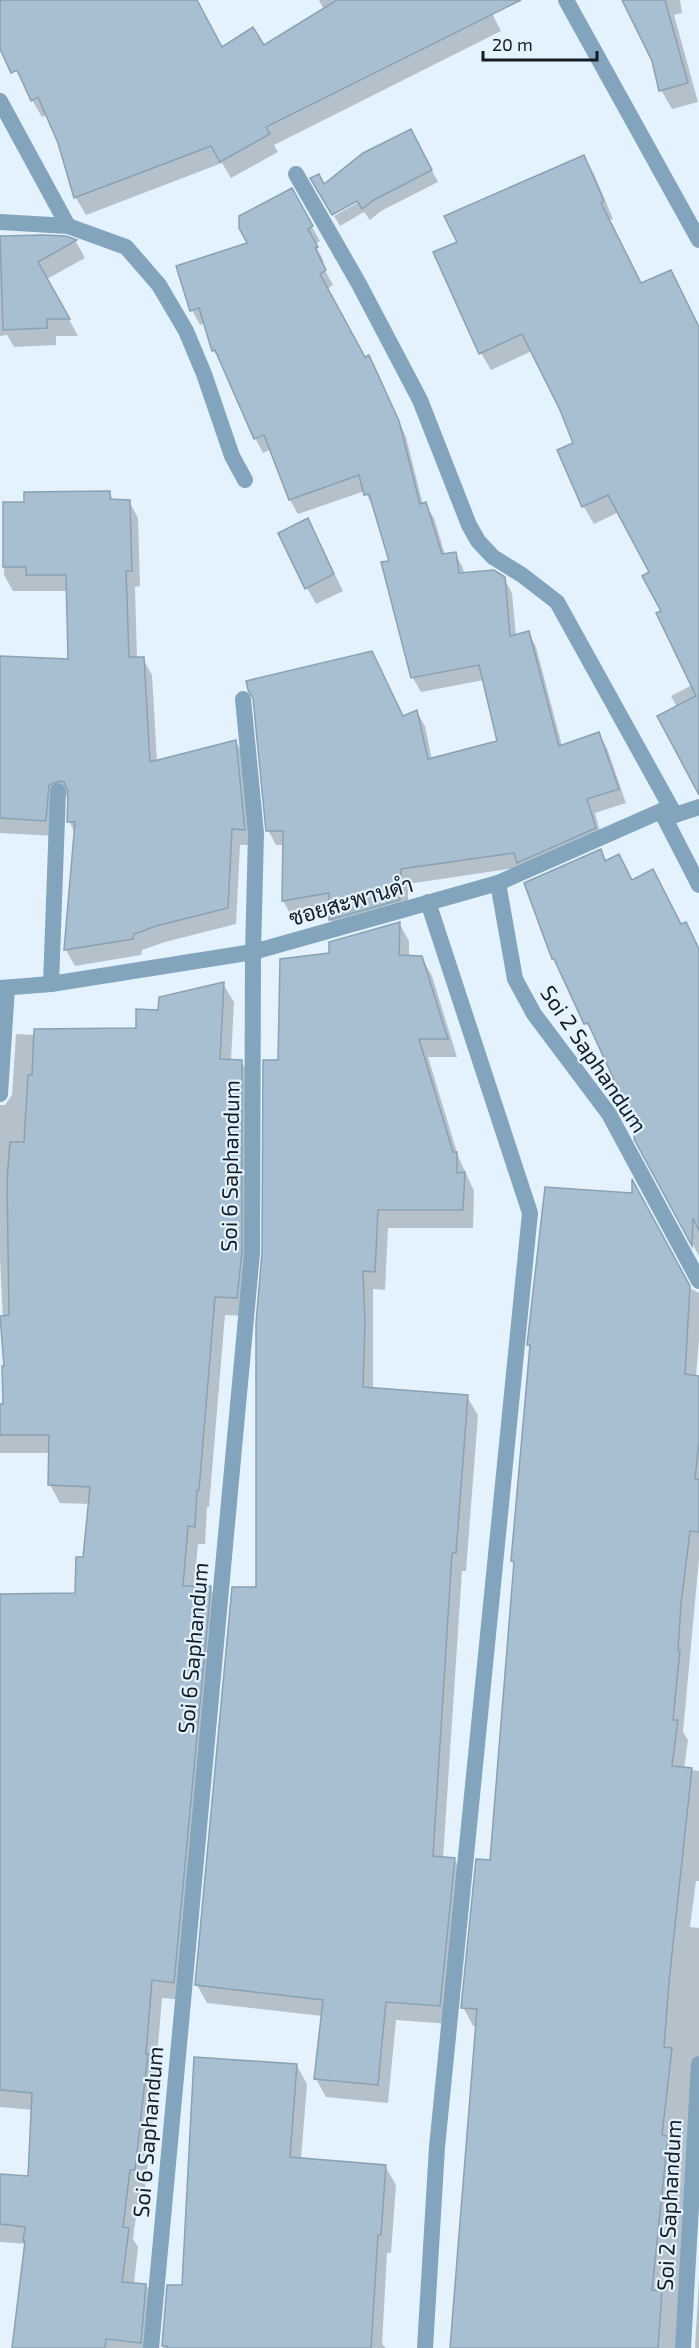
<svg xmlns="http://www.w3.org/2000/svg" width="699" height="2348" viewBox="0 0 699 2348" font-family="'Exo 2',Sarabun,sans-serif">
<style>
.shadow{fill:#0003}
.building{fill:#a7bfd1;stroke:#8aa1b2;stroke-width:1.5}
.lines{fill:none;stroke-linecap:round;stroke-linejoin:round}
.minor{stroke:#82a4bd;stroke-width:16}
.tertiary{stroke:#82a4bd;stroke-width:16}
.labels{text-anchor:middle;stroke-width:4.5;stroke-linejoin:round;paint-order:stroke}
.street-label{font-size:22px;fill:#141d23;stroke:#e3f2fd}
</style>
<rect width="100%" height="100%" fill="#e3f2fd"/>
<g class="shadow">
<path d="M0,0H196L222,49L263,48L324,10L319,0H485L501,31L274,145L278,152L231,178L222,163L86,215L76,198L60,143L47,115L42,117L32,100L0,31Z"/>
<path d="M626,0H680L682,13L674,15L698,102L672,109L661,90L653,60Z"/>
<path d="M417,142L438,182L381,211L370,220L364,212L340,226L334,216L364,199L324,186Z"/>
<path d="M584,157L594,174L613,219L610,220L641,285L699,327V791L677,707L671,696L692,685L663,611L651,573L619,512L594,524L584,507L559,451L575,444L561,409L532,351L491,370L481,353L459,242Z"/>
<path d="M291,190L320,241L315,244L324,262L321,263L333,285L327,289L364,359L368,357L377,371L406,437L423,505L425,504L434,518L445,555L455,553L463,568L464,574L504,578L512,593L516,636L528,632L536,647L562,746L598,733L607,748L626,803L595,813L603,843L521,867L408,884V914L339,934L330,919V909L291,915L283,901L284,845H276L268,830L403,717L417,712L425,726L432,760L499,742L484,680L421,692L413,678L383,563L391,562L374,509L365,491L298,514L290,500L271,449L263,453L255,438L223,364L213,350L205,323L200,325L192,310L249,244Z"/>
<path d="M43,237L66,238L76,242L85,258L47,279L78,336H56V345L14,347L7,335L0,336V238Z"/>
<path d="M109,492L114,501H129L138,518L140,586L135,587L137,659H143L152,675L157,762L236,742L245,758L253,845H240L236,924L165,942L142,950L141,955L75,966L66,950L75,833L69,821V795L57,802L55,836L0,833V658L70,661L68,591H13L4,575L5,504L26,503Z"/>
<path d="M316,536L343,591L316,604L307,588Z"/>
<path d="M601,851L607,862L619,856L633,881L681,925L685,923L699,949V1256L636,1139L637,1126L598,1041L586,1023L554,959Z"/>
<path d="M399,923L409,941V957L422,958L432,976L457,1057H428L458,1156L474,1191L473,1228H388L385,1290L373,1289V1389L467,1397L478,1415L466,1571H462L443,1858L454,1859L465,1877L450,2024L396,2020L388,2103L326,2097L316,2079L322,2016L207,2003L197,1985L257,1589L279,1062L330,954Z"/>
<path d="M223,984L234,1002L231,1061H241L252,1079L247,1316L225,1315L209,1507H207L205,1544H198L194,1587L210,1588L220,1606L184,2000L162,1998L156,2070L158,2073L145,2188L140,2187L133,2239L138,2247L134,2284L146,2285L156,2303L152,2348H13L27,2244L0,2242V2176L29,2178L33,2110L0,2107V1596L76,1595L84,1559L90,1504L60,1503L50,1485V1453H0V1405H5L3,1363H5L0,1259V1105H5L12,1095L16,1034L35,1035L137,1030L160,1012Z"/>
<path d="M642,1199L690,1288L699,1293V1340L695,1388L699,1386V1559L683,1732L688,1740L684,1769L699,1771V1881H696L690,1927L699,1928V2081L683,2348H451L477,2026H473L463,2007L491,1862L515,1565L513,1561L532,1349L529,1344Z"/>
<path d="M297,2066L307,2084L301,2159L385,2166L396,2185L391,2253H387L382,2344L386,2348H163L169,2286L183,2287Z"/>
<path d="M699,2277V2348H695Z"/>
</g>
<g class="building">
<path d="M0,0H197L222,47L253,27L264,45L337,0H521L266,127L270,134L220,162L211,146L74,198L58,143L38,97L31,101L17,70L11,73L0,49Z"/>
<path d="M622,0H665L688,83L659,91L652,61Z"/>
<path d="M411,129L432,170L374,200L362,209L357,201L332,215L310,178L319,174L324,184L363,153Z"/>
<path d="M584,155L604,201L601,203L641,283L671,270L699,327V795L657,716L696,696L656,613L661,611L642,576L649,572L608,495L582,507L557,450L573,443L560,410L522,334L479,354L433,252L457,242L444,216Z"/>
<path d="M292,188L313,226L308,229L318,247L315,248L326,270L320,274L365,357L369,355L399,421L420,504L426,502L442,554L456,552L459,573L494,570L505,577L510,636L529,631L559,746L599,732L619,789L587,799L596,828L517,863L514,853L401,869L400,900L329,920V893L282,901L283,831H266L253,698L248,690L246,681L372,651L403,716L417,710L428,759L497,741L479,665L411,678L381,562L389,561L369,494L364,495L359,475L289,500L264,435L254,439L215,350L212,351L199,308L190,311L176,266L247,243L239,228V216Z"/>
<path d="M43,235L66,236L77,240L38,262L70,319H47V328L3,330L0,236Z"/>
<path d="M110,491V499L130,500L132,571H126L129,657H144L150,762L236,740L245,830L232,829L228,908L156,926L134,934L133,939L64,950L75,822H67L68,791L64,782L59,781L49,785L46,821L0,818V656L68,659L66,575H26V567H3V502H24V492Z"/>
<path d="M308,518L334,574L305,589L278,533Z"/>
<path d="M601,849L605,861L619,854L632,880L653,869L681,924L686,922L699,949V1231L693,1218L692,1246L634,1139L635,1126L588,1023L584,1024L554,959H552L524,883Z"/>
<path d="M400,922L399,955L422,956L448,1039H419L453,1152H457V1173L465,1172L463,1210H378L375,1272L363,1271L365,1322L363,1387L468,1395L456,1553H452L433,1856L455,1858L440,2006L386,2002L378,2085L314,2079L323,2000L195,1985L232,1587H256V1323L262,1253L263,1060H278L280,959L329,953V942Z"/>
<path d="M224,982L220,1059L242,1060V1252L237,1298L215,1297L199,1490H197L195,1527L188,1526L183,1586H211L174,1983L152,1980L146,2054H148L135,2170H130L123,2227L129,2228L122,2282L146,2284L141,2343L106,2339L105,2348H12L25,2241H23L25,2227L0,2224V2174L28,2176L32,2093L0,2090V1594L75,1593L76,1557H83L90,1487L48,1485L49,1435H0V1404H3L2,1366H4L0,1316L9,1315L7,1180L10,1142H24L28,1075H32L34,1029L136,1028V1009L158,1010L159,997Z"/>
<path d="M632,1179L690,1286L685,1374L699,1376V1441L695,1479H699V1532L690,1531L681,1604L678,1650H680L673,1720H678L672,1766L692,1768L669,1982L664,2047L672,2048L662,2135L668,2136L652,2290L662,2291L658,2348H450L477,2009L461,2008L476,1859L490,1860L514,1562L511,1561L530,1345H527L545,1187L632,1193Z"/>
<path d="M194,2057L297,2064L290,2157L386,2165L381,2235H378L371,2348H167V2346H162L167,2285H182Z"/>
</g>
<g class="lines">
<g class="minor">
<path d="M0,101L68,226"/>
<path d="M296,174L359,284L420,400L469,525L478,541L493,557L522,575L557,602L675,815"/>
<path d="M0,222L68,226L126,247L159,285L186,331L204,374L232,456L245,480"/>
<path d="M661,811L699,885"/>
<path d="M498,883L515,979L534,1014L609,1114L699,1281"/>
<path d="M51,984L58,791"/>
<path d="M0,988L51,984L253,952L498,883L661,811L675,815L699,807"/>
<path d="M0,1094L7,988"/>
<path d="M151,2348L252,1253L253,952L256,833L243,699"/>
<path d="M425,2348L437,2147L530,1213L428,902"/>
<path d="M683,2348L699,2064"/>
</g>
<path class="tertiary" d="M566,0L699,240"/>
</g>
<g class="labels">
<g class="street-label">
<text transform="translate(351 901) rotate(-16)" y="8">ซอยสะพานดำ</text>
<text transform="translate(594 1059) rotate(56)" y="8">Soi 2 Saphandum</text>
<text transform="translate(230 1166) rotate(-89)" y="8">Soi 6 Saphandum</text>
<text transform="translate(193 1648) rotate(-85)" y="8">Soi 6 Saphandum</text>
<text transform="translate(148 2132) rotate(-85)" y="8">Soi 6 Saphandum</text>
<text transform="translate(669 2205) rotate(-87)" y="8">Soi 2 Saphandum</text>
</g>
</g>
<path d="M483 51v9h114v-9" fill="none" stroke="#141d23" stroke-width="3"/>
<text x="492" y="51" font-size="18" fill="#141d23" stroke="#e3f2fd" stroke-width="4.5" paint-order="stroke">20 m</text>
</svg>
